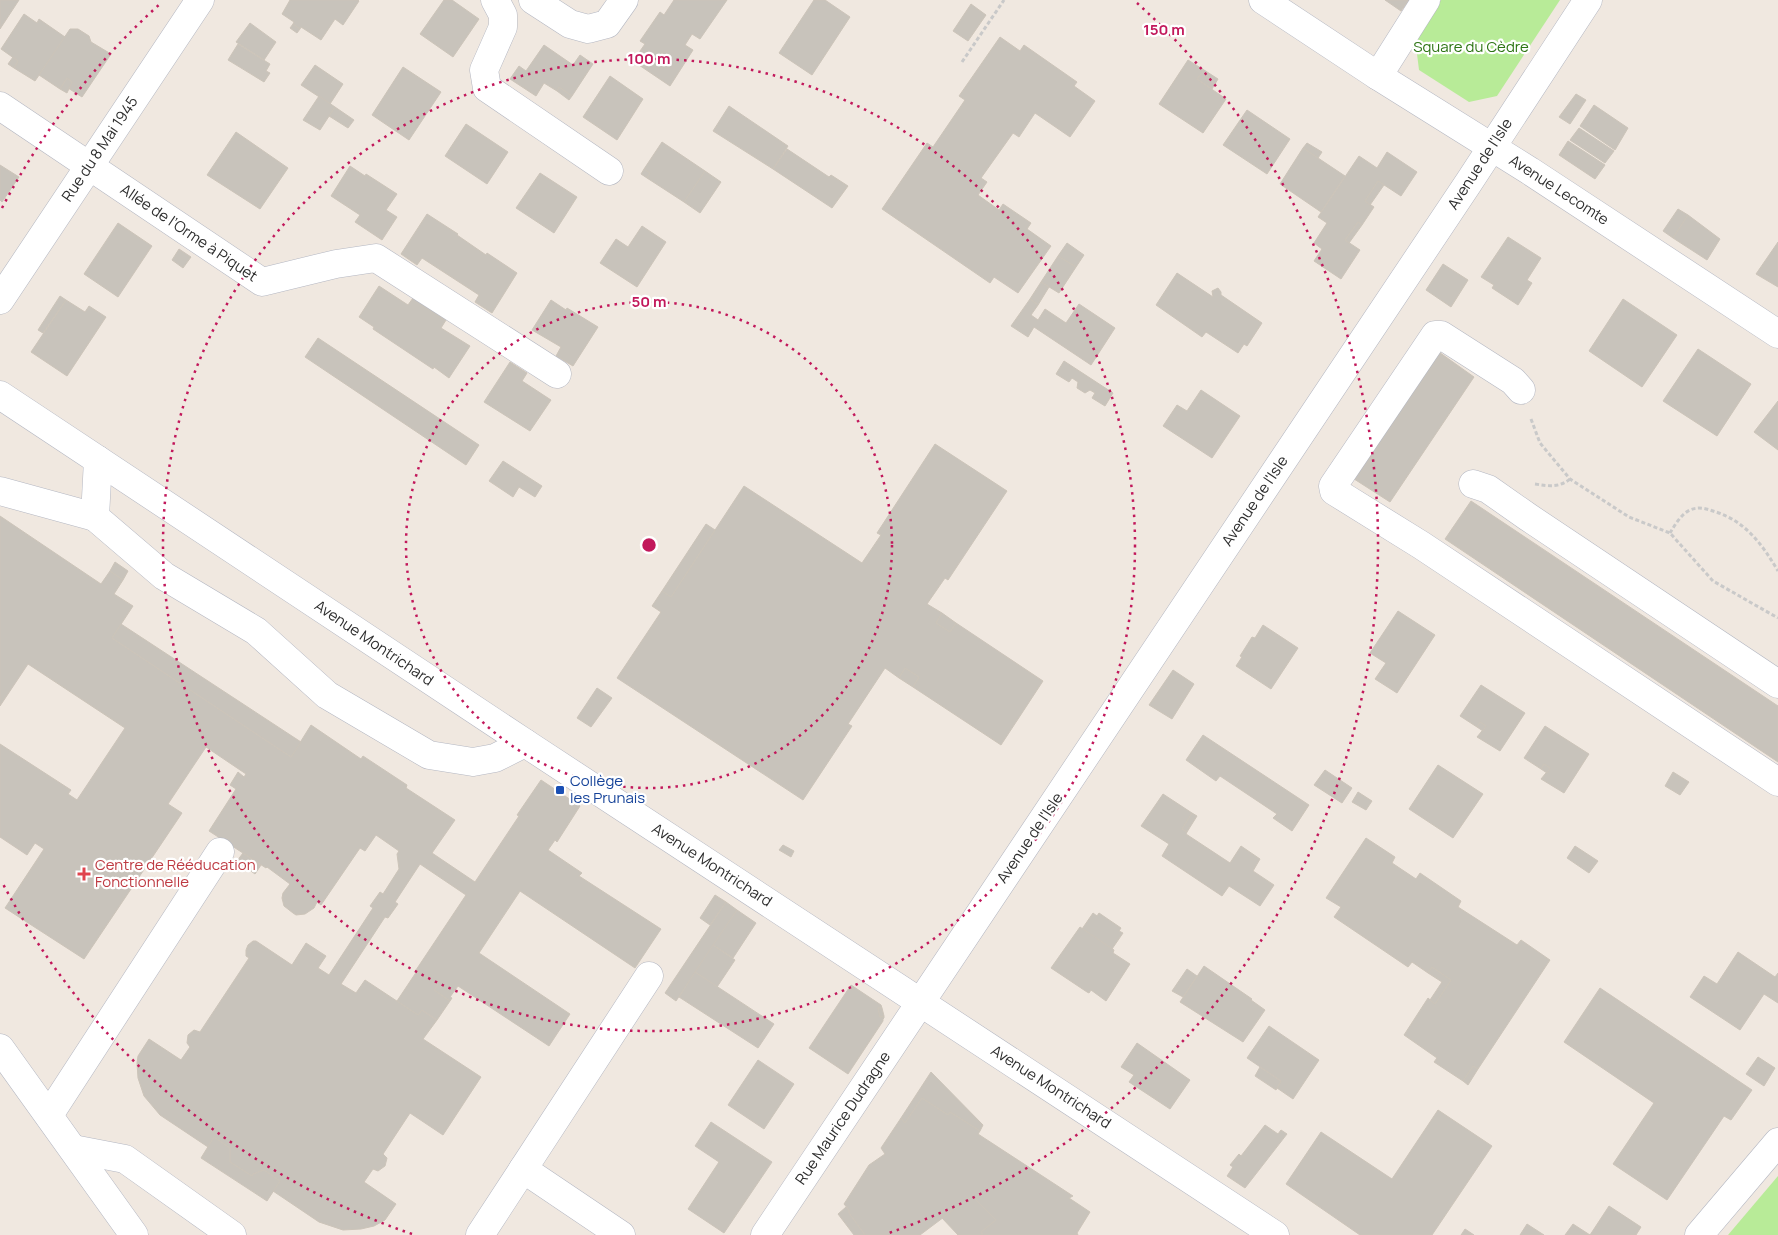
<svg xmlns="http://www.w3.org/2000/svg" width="1778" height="1235" viewBox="0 0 1778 1235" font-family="Manrope,sans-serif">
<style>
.green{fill:#b8eb98}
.building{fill:#c8c3bb;stroke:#ccc4b9}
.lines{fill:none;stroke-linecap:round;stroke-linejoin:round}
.minor-casing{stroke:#b4b7c2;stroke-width:29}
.path{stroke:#c9c9c9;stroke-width:3;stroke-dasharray:4 2.5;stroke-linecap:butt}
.minor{stroke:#fff;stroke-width:28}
.ring{fill:none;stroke:#c2185b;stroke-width:2.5;stroke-dasharray:2.5 5}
.transit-dot{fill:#1a4fb4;stroke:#fff;stroke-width:2}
.health-dot{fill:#e0444e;stroke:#fff;stroke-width:2}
.labels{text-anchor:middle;stroke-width:4.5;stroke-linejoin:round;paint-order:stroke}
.park-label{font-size:15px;fill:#2d7514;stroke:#fff}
.street-label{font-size:15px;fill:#2e2e2e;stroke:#fff}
.transit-label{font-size:15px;fill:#164399;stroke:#fff;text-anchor:start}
.health-label{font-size:15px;fill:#be3a42;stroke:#fff;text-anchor:start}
.centre{fill:#c2185b;stroke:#fff;stroke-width:2.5}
.ring-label{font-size:15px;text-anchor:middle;font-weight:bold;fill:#c2185b;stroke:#fff;stroke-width:4.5;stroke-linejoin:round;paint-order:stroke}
</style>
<rect width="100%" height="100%" fill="#f0e8e0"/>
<g class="green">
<path d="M1441,0H1560L1497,96L1469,102L1419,70L1415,38Z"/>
<path d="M1778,1176V1235H1728Z"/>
</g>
<g class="building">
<path d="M0,0H19L0,29Z"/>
<path d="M290,0H358L359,1L343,25L335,19L321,40L301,27L300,29L293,24L294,22L282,14Z"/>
<path d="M444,0H452L479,19L453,57L420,34Z"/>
<path d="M674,0H727L700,39L692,34L685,45L693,50L670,86L633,61L645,44L640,41L660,12L664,15Z"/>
<path d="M814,0H825L850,17L812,75L779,53Z"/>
<path d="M1385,0H1409L1401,11Z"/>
<path d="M971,4L986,15L968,41L953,31Z"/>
<path d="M24,14L37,23L39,19L65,37L35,81L14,68L18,61L1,49Z"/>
<path d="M250,23L276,42L264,60L236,42Z"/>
<path d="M293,24L300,29L297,33L290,28Z"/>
<path d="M70,29H78L89,36L91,42L111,54L82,97L68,88L72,82L67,78L60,89L39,75Z"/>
<path d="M1000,37L1020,51L1024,45L1077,82L1074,86L1095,101L1070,137L1035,113L1019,137L1013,133L981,178L987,182L978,195L999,210L1003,204L1031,223L1027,229L1051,246L1018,293L994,277L990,283L882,209L927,143L933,147L965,100L959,96Z"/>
<path d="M238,44L270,64L266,71L270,73L264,82L228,60Z"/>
<path d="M544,45L573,65L580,55L593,64L572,96L559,87L557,91L544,83L536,96L510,79L519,66L526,71Z"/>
<path d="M13,57L18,61L14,68L8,64Z"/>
<path d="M1188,60L1204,70L1197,79L1226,99L1203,133L1159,104Z"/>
<path d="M315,65L343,84L330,104L301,85Z"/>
<path d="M403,67L441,92L409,140L372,115Z"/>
<path d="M1204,70L1218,79L1212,89L1197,79Z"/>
<path d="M610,76L643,99L617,140L583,117Z"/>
<path d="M67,78L72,82L67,93L60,89Z"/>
<path d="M559,87L572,96L569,100L557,91Z"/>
<path d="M1576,94L1586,100L1570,124L1559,117Z"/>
<path d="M319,96L335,107L320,130L303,120Z"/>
<path d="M1594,105L1628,128L1615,150L1580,126Z"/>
<path d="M729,106L788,146L773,169L713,131Z"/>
<path d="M335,107L354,120L348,128L329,116Z"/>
<path d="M1247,110L1290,139L1267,174L1223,145Z"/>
<path d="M466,124L508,152L487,184L445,156Z"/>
<path d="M1579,128L1614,151L1605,163L1570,140Z"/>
<path d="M236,132L288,168L260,209L207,175Z"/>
<path d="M1568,141L1605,165L1595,179L1559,155Z"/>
<path d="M662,142L705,171L684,202L647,178L650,173L644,169Z"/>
<path d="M1307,143L1322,152L1318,158L1303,148Z"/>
<path d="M1303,148L1345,176L1321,212L1280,184Z"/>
<path d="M787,149L829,177L831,175L848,186L832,208L773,169Z"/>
<path d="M1387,152L1417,172L1401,196L1378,181L1365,201L1374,207L1362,225L1358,222L1345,240L1360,250L1341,279L1314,261L1322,249L1314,243L1327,223L1318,217L1359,156L1377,168Z"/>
<path d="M0,165L19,177L2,202L0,200Z"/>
<path d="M350,166L365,176L366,174L397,194L386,210L397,217L382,240L355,222L360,215L331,196Z"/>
<path d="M644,169L650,173L647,178L641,174Z"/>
<path d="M705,171L721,182L700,213L684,202Z"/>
<path d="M540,173L577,197L554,233L516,208Z"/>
<path d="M1378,181L1384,185L1370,205L1365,201Z"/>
<path d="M1678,209L1688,215L1673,238L1663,231Z"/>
<path d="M427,214L458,234L457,235L486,255L487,253L517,273L492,313L475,302L479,295L422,258L417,265L401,254Z"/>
<path d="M1688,215L1720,239L1707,260L1673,238Z"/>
<path d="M1358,222L1362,225L1349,243L1345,240Z"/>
<path d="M118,223L152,246L118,297L84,274Z"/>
<path d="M642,226L666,242L637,287L600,263L616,239L628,247Z"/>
<path d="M1508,237L1541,258L1527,280L1532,283L1518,305L1492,288L1494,285L1481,277Z"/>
<path d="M1778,242V287L1756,274Z"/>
<path d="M1067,243L1084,255L1076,267L1058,256Z"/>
<path d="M179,249L191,257L183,268L172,260Z"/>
<path d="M1058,256L1076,267L1059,293L1041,282Z"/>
<path d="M1443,264L1468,280L1451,307L1426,290Z"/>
<path d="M1177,273L1213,297L1212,291L1218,288L1221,292V295L1262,323L1247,346L1244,344L1238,353L1206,332L1202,337L1156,305Z"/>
<path d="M1041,282L1049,287L1038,305L1030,299Z"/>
<path d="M379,286L408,305L413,298L446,320L441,328L470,346L449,378L434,367L433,369L373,329L374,327L359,317Z"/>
<path d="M60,296L66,300L43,333L38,330Z"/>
<path d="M1030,299L1038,305L1031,315L1038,320L1045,309L1066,323L1079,304L1115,328L1091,365L1034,327L1028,337L1011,326Z"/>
<path d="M1623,299L1677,335L1642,387L1589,351Z"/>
<path d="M66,300L85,312L89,306L106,317L67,376L31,352Z"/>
<path d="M551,300L566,310L567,308L598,327L573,366L556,356L561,347L532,330Z"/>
<path d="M318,338L479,445L466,465L305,357Z"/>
<path d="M1698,349L1751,384L1717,436L1663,401Z"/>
<path d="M1436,350L1474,377L1390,502L1351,477Z"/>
<path d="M1064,361L1113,393L1105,406L1092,398L1095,393L1090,390L1085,393L1077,388L1078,382L1072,378L1069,382L1056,374Z"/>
<path d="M510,362L527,373L522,381L551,400L530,431L484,402Z"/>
<path d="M1201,390L1240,416L1212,458L1163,426L1177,405L1187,411Z"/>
<path d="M1778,401V450L1754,432Z"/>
<path d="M935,444L1007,491L948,580L945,578L927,604L942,613L936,623L950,632L956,623L1043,681L1001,745L913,687L919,677L905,668L899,678L885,668L848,724L852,726L803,800L617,678L661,612L652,606L662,591L671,597L744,486L862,563L881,535L877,533Z"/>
<path d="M503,461L542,486L535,497L519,487L513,497L489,481Z"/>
<path d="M1471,501L1778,706V762L1445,539Z"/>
<path d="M0,516L101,584L110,571L123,580L114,594L133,606L112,638L291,757L311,725L361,759L363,756L407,785L406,788L455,820L432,853L475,882L519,816L517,815L541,780L580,806L557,842L555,840L548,850L582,873L579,876L661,929L635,968L520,891L479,953L570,1014L549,1046L458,986L450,997L452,998L450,1001L434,990L438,985L416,970L466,895L420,864L395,902L398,904L388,918L385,917L341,984L356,993L365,980L418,1015L422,1010L437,1020L423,1039L481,1077L443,1135L410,1113L383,1154L387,1158L385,1166L378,1171L373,1169L364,1182L396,1204L385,1220L374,1226L361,1229L343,1230L319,1222L273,1191L280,1181L264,1170L253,1174L252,1176L230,1162V1148L214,1137L208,1147L160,1115L144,1096L138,1078L137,1063L138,1056L149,1039L181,1060L190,1047L187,1043L188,1035L194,1030L200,1032L249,958L246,956V950L248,945L253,941H256L292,965L306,943L326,956L318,968L329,975L373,908L370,906L380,892L383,894L399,869L397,854L399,851L376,835L365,851L360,848L321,905L317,902L314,908L305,914L296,915L293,913L284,906L282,898L283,893L290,884L267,867L266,868L209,831L236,789L230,785L238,772L244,777L246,774L206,747L168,804L182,813L84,959L5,908L44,849L35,843L27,855L0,837V744L71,790L68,794L77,800L125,728L28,664L0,706Z"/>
<path d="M706,524L715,530L671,597L662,591Z"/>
<path d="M115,562L128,571L123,580L110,571Z"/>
<path d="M1398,611L1435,635L1397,693L1375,679L1386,663L1370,653Z"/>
<path d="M942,613L956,623L950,632L936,623Z"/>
<path d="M121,624L301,742L291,757L112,638Z"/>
<path d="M1263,625L1298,648L1271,689L1236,666L1242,657L1240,656L1252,637L1255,638Z"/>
<path d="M905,668L919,677L913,687L899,678Z"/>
<path d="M1173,670L1194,684L1172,719L1149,705Z"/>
<path d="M1481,685L1525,713L1500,751L1477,737L1486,726L1480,722L1477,727L1460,716Z"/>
<path d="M597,688L612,698L591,727L577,718Z"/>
<path d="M1480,722L1486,726L1483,731L1477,727Z"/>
<path d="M1545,726L1589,754L1564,793L1541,779L1550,768L1544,764L1541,769L1524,758Z"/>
<path d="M1203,735L1309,805L1292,831L1273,818L1277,814L1220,776L1216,781L1186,760Z"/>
<path d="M1544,764L1550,768L1547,773L1541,769Z"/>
<path d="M1438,765L1483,794L1453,838L1409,809Z"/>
<path d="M1325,770L1352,788L1342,803L1314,785Z"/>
<path d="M1673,772L1689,782L1680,795L1665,786Z"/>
<path d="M1358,792L1372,801L1366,810L1352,802Z"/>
<path d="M1163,794L1192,813L1182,829L1187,832L1186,834L1230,863L1241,846L1260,859L1253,871L1274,885L1260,906L1229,886L1222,896L1162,856L1169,844L1141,826Z"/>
<path d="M1192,813L1197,816L1187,832L1182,829Z"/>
<path d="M1366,838L1395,857L1392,863L1416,879L1420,873L1461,901L1458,907L1517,945L1521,940L1550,960L1478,1069L1473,1066L1463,1081L1434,1062L1437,1058L1404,1035L1428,998L1435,1004L1451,980L1432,967L1428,973L1412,962L1408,967L1334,917L1341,907L1326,898Z"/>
<path d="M783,845L794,851L791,857L779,850Z"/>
<path d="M1575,846L1598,861L1589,873L1567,858Z"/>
<path d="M243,853L261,865L255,874L237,861Z"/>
<path d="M715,895L726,902L710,925L700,918Z"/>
<path d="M726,902L737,910L676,1001L665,993Z"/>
<path d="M737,910L756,923L733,958L713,945Z"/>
<path d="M1093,913L1097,916L1099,913L1121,928L1119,931L1123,933L1112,949L1082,929Z"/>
<path d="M1080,927L1114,950L1113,953L1130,964L1106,1001L1091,990L1089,993L1087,992L1051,968Z"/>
<path d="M713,945L735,960L717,987L695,972Z"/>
<path d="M1738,952L1775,977L1778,973V1003L1764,994L1740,1030L1690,997L1704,976L1717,984Z"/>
<path d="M1204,966L1252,999L1251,1000L1265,1010L1243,1042L1180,1002Z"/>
<path d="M1432,967L1451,980L1435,1004L1430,1000L1442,982L1428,973Z"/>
<path d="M1187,969L1197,976L1183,997L1172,991Z"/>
<path d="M417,971L438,985L434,990L450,1001L437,1020L422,1010L418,1015L397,1001Z"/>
<path d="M695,972L774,1024L758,1048L679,997Z"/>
<path d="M851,985L881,1005L882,1008H878L880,1017L884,1016V1018L883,1019V1021L848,1074L809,1048Z"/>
<path d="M1600,988L1752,1090L1731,1120L1724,1116L1667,1200L1613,1164L1654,1103L1564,1042Z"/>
<path d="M878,1008H882L884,1016L880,1017Z"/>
<path d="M1269,1026L1319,1060L1293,1099L1277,1088L1281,1081L1247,1058Z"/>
<path d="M1137,1043L1190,1080L1170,1109L1129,1082L1134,1075L1121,1067Z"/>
<path d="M1758,1057L1775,1068L1764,1086L1746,1074Z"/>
<path d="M758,1060L794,1084L764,1129L728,1105Z"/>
<path d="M1473,1066L1478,1069L1468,1085L1463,1081Z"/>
<path d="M1260,1067L1281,1081L1276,1090L1255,1076Z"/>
<path d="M931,1072L983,1125L980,1131L950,1112L948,1115L922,1098L905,1123L901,1118Z"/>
<path d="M922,1098L948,1115L950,1112L980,1131L978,1134L1073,1196L1069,1198L1090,1212L1077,1233L1078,1235H983L981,1232L996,1220L972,1196L920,1235H865L849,1213V1210L844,1204L869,1165L885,1154L881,1148L901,1118L905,1123Z"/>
<path d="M1438,1110L1492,1146L1432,1235H1360L1286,1184L1321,1132L1392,1179Z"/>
<path d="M711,1122L772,1162L724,1233L688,1209L719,1162L695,1146Z"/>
<path d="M1265,1125L1278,1134L1281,1130L1287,1134L1245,1188L1227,1176L1233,1167L1230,1165L1239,1154L1241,1156Z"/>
<path d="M214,1137L230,1148V1162L252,1176L253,1174L264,1170L280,1181L267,1201L201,1158Z"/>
<path d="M972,1196L996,1220L981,1232L983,1235H958L942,1218Z"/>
<path d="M1609,1206L1641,1227L1636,1235H1565L1573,1224L1590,1235Z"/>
<path d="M846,1207L849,1210V1213L865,1235H854L838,1214Z"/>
<path d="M1527,1224L1544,1235H1520Z"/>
<path d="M1465,1229L1474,1235H1461Z"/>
</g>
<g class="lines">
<defs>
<g id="minor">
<path d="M495,0L503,15V27L484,70L487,88L609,171"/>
<path d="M533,0L570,24L588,29L607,24L624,0"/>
<path d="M1263,0L1378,76L1530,171L1778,334"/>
<path d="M1378,76L1426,0"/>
<path d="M0,106L262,282L336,264L376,258L557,374"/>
<path d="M0,300L200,0"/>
<path d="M1521,390L1513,381L1441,335H1435L1333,486L1334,491L1421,545L1778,782"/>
<path d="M0,395L525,743L1275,1235"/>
<path d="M98,460L95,517L164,576L256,631L327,695L429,755L473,762L495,758L525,743"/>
<path d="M1473,484L1488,489L1528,517L1778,684"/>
<path d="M0,491L95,517"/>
<path d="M0,1048L134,1235"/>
<path d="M49,1115L220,852"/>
<path d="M73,1149L125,1159L232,1235"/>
<path d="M523,1169L621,1235"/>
<path d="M480,1235L649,976"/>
<path d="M765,1235L1469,182L1588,0"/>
<path d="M1699,1235L1778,1142"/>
</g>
</defs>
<use href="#minor" class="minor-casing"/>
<g class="path">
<path d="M962,62L1004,0"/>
<path d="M1531,419L1540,443L1570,479L1629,517L1670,533L1713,581L1778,618"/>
<path d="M1535,484C1548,486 1559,488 1570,479"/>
<path d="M1670,533C1675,525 1681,514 1690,510C1699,506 1707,509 1716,512C1746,522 1762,544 1778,571"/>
</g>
<use href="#minor" class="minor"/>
</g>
<g class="ring">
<circle cx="649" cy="545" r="243"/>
<circle cx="649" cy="545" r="486"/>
<path d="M412 1234A729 729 0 0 1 2 882M2 208A729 729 0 0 1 161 3M1137 3A729 729 0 0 1 886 1234"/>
</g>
<rect class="transit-dot" x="555" y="785" width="10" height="10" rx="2.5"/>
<path class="health-dot" d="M81.5 866.5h5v5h5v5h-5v5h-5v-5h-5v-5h5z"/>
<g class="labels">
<g class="park-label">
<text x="1471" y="52">Square du Cèdre</text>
</g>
<g class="street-label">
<text transform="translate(100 149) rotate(-56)" y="5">Rue du 8 Mai 1945</text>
<text transform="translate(1480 164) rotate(-57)" y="5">Avenue de l'Isle</text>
<text transform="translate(1559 190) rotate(33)" y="5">Avenue Lecomte</text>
<text transform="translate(189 233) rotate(34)" y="5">Allée de l’Orme à Piquet</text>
<text transform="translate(1255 501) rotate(-56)" y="5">Avenue de l'Isle</text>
<text transform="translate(374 643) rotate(34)" y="5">Avenue Montrichard</text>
<text transform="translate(1030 838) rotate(-56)" y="5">Avenue de l'Isle</text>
<text transform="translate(712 865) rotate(33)" y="5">Avenue Montrichard</text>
<text transform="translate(1051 1087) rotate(33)" y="5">Avenue Montrichard</text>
<text transform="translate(843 1118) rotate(-56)" y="5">Rue Maurice Dudragne</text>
</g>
<g class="transit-label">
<text x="570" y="786">Collège<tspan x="570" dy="17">les Prunais</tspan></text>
</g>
<g class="health-label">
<text x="95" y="870">Centre de Rééducation<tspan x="95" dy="17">Fonctionnelle</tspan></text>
</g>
</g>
<circle cx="649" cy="545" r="8" class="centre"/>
<g class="ring-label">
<text x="1164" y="35">150 m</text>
<text x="649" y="64">100 m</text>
<text x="649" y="307">50 m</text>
</g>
</svg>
